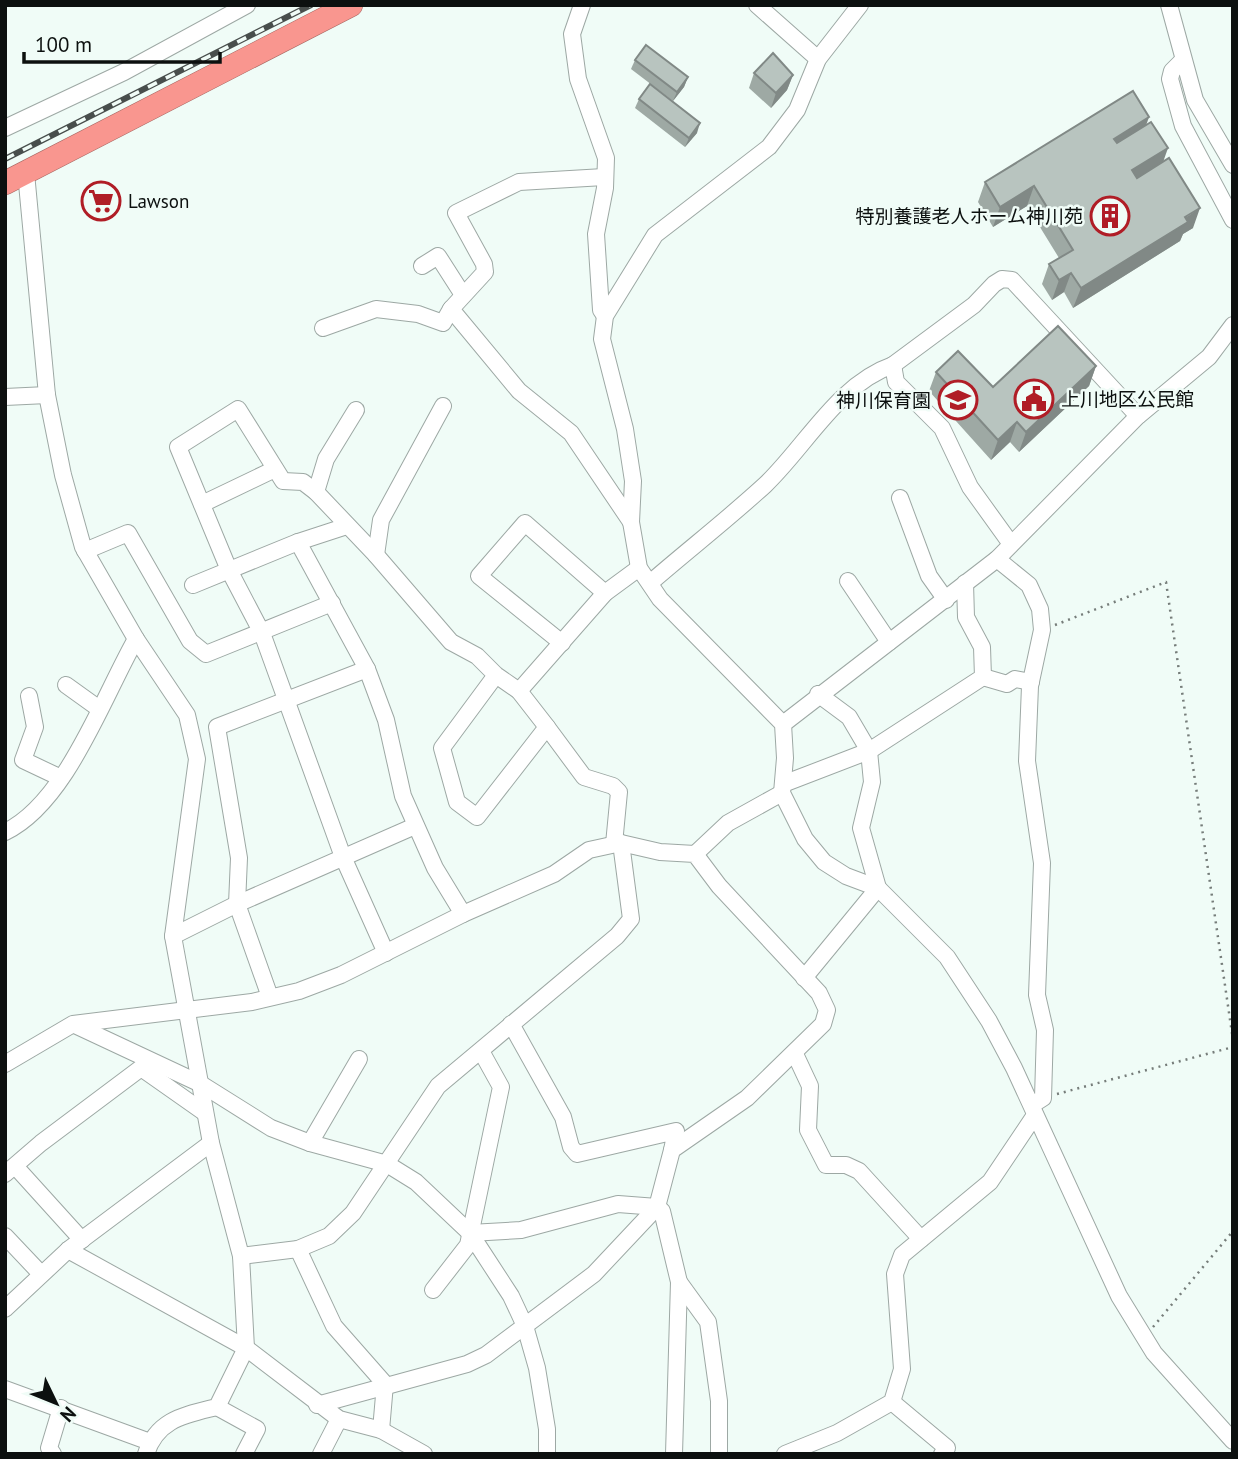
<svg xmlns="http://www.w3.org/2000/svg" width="1238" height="1459" viewBox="0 0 1238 1459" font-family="'PT Sans','Noto Sans JP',sans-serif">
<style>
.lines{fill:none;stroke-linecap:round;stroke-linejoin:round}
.minor-casing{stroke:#9da8a4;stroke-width:18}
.highway-casing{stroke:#a66762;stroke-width:24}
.path{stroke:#767d7a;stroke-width:2.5;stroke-dasharray:2 5;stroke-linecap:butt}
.minor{stroke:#fff;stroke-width:16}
.highway{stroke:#f9968f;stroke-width:23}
.rail-casing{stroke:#484e4c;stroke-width:6}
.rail{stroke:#f0fcf7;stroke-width:3.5;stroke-dasharray:10;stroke-linecap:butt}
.wall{fill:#9ea9a4}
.shaded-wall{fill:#818986}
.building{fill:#b8c4bf;stroke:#818986;stroke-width:2}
.labels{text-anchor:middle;stroke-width:5;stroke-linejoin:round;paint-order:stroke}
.poi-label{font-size:19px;fill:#0c100f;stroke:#f0fcf7;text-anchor:start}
</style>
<rect width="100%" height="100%" fill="#f0fcf7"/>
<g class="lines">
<defs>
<g id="minor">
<path d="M582,5L572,34L578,79L606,158L605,188L596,234L601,310L605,316"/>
<path d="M757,5L818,59"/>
<path d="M860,5L818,59L797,110L769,147L655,235L605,316L602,339L625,429L633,481L631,522L639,568L660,599L783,724L785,758L782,793L805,839L824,862L846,876L878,888L947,957L989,1021L1014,1068L1119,1296L1154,1353L1233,1441"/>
<path d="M1169,5L1195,100L1233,165"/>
<path d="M1183,60L1172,71L1170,79L1183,126L1233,220"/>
<path d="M5,128L124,72L247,5"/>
<path d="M26,173L47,395L63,475L83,547L136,639L187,715L197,759L173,936L211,1143L241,1256L246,1348L217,1407C185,1415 157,1419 146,1454"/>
<path d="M604,177L519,182L456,213L484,264L485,272L451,309L519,391L571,433L631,522"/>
<path d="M422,266L438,256L463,295"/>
<path d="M323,328L376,309L418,314L443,323L451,309"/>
<path d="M893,365L974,305L994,284L1002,279L1012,280L1138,416"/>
<path d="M5,397L47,395"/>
<path d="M316,492L326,459L356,410"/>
<path d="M900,498L929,576L946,600"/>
<path d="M202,504L275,469"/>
<path d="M298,542L367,669L386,720L403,796L435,868L463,914"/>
<path d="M85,551L128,533L190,641L206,654L332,603"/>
<path d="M376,555L381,520L443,406"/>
<path d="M997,559L1029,585L1040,609L1042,630L1030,686L1027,761L1042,863L1037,995L1045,1030L1043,1098L1032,1105"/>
<path d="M848,581L889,642"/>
<path d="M650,583C688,550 728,519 765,485C806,446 838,384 893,365L896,382L942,428L970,487L1011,544"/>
<path d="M193,585L298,542L347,526"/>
<path d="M562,643L479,576L525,523L605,593"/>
<path d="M983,677L1007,684L1015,679L1031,682"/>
<path d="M66,685L98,708"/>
<path d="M519,691L605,593L639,568"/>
<path d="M818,694L849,717L869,751L872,782L861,828L878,888"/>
<path d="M29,696L35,727L23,760L61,778"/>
<path d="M783,724L997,559L1138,416L1209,357L1233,325"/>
<path d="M547,727L584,777L613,786L619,792L614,844"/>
<path d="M783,784L869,751L983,677L982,647L966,617L965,583"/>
<path d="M5,832C66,803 103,697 136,639"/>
<path d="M695,854L728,823L782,793"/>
<path d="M173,936L237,904L415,826"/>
<path d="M386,953L343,857L262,633L229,570L178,447L238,409L283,481L303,482L316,492L376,555L451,642L477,656L496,675L519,691L547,727L477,817L457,802L442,748L496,675"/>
<path d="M804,978L878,888"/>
<path d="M270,997L237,904L239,858L217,727L367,669"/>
<path d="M511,1024L563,1117L571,1147L577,1154L676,1131L672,1150"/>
<path d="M75,1025L201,1084L271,1128L310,1143L387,1164L416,1182L470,1233L511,1296L525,1326L537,1368L547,1429V1454"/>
<path d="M795,1054L810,1086L808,1130L826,1165H846L859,1171L921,1239"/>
<path d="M5,1064L73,1024L252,1002L299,991L341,975L463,914L554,874L589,850L621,843L660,852L695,854L719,886L819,993L827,1010L823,1024L747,1098L672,1150L657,1207L594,1274L486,1355L467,1364L317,1405"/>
<path d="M310,1143L359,1059"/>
<path d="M15,1166L82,1240"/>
<path d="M5,1174L41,1143L141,1068L205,1113"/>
<path d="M470,1233L521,1230L618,1204L657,1207L662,1211L679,1282L674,1454"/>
<path d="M5,1236L41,1274"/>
<path d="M298,1249L334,1326L385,1384L381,1430"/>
<path d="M68,1250L246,1348L339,1419L381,1430L424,1454"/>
<path d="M241,1256L298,1249L329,1236L353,1213L438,1086L617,936L631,919L621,843"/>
<path d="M679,1282L708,1322L719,1401V1454"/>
<path d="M433,1290L468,1245L501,1087L481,1051"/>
<path d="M5,1309L68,1250L211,1143"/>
<path d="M5,1389L150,1442"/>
<path d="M892,1402L947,1448L942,1454"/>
<path d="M217,1407L257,1429L244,1454"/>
<path d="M53,1454L49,1448L61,1408"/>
<path d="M321,1454L339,1419"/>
<path d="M785,1454L837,1433L892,1402L902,1369L895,1274L902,1255L990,1182L1035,1115"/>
</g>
<path id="highway" d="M5,183L351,5"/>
</defs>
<use href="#minor" class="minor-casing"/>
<use href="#highway" class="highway-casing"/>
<g class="path">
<path d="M5,151L10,161"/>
<path d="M1055,625L1166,582L1233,1040"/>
<path d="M1057,1094L1233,1047"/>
<path d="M1153,1327L1233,1231"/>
</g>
<use href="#minor" class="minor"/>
<use href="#highway" class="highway"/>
<defs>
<path id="rail" d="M5,159L311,5"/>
</defs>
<use href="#rail" class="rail-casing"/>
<use href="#rail" class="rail"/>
</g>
<g class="wall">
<path d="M635,60L688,77L684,87L673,101L631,69Z"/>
<path d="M754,73L793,75L787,90L771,108L749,88Z"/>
<path d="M639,99L697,133L685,147L635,108Z"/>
<path d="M1146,125L1193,228L1183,234L1180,241L1073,308L1064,292L1052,300L1042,284L1049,264L1059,258L1027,206L993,227L978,202L985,182Z"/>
<path d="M1096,366L1089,386L1019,452L1010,442L991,460L929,391L936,372L993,387Z"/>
</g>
<g class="shaded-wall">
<path d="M793,75L787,90L771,108L776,93Z"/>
<path d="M688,77L684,87L673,101L677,92Z"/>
<path d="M1149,117L1142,137L1107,158L1114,139Z"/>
<path d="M700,123L697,133L685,147L689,138Z"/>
<path d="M1168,148L1161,168L1125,190L1132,170Z"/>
<path d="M1034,186L1027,206L993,227L1000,207Z"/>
<path d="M1200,208L1193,228L1183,234L1180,241L1073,308L1081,288Z"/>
<path d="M1071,273L1064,292L1052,300L1059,280Z"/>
<path d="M1096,366L1089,386L1019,452L1026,432Z"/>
<path d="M1017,422L1010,442L991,460L998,440Z"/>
</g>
<g class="building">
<path d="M646,45L688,77L677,92L635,60Z"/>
<path d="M773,53L793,75L776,93L754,73Z"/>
<path d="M650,84L700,123L689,138L639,99Z"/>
<path d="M1133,91L1149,117L1114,139L1117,143L1151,122L1168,148L1132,170L1137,178L1169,158L1200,208L1185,217L1188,222L1081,288L1071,273L1059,280L1049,264L1073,250L1034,186L1000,207L985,182Z"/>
<path d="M1058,326L1096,366L1026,432L1017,422L998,440L936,372L958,351L993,387Z"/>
</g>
<defs>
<symbol id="supermarket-ring" viewBox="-11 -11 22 22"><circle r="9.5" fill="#f0fcf7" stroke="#b01d26" stroke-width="1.5"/><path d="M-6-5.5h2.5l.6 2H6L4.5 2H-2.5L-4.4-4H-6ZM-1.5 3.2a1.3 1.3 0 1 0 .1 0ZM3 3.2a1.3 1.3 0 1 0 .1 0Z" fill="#b01d26"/></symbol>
<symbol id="building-ring" viewBox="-11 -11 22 22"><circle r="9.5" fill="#f0fcf7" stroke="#b01d26" stroke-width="1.5"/><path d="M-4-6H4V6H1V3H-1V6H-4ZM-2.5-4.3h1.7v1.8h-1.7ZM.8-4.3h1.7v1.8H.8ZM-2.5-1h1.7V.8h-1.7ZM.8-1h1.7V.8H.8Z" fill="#b01d26"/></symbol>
<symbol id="civic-ring" viewBox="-11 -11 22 22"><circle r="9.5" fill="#f0fcf7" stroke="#b01d26" stroke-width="1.5"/><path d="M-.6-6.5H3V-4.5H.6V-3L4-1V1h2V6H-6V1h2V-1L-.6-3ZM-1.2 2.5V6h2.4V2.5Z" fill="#b01d26"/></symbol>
<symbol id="school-ring" viewBox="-11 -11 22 22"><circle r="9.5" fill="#f0fcf7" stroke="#b01d26" stroke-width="1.5"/><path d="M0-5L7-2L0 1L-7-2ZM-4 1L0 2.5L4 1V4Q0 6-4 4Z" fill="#b01d26"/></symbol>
</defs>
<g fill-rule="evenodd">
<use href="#supermarket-ring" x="79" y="179" width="44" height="44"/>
<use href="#building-ring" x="1088" y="194" width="44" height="44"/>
<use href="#civic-ring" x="1012" y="377" width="44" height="44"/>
<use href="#school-ring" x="936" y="378" width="44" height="44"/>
</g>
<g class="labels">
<g class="poi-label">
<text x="128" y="208">Lawson</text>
<text x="1083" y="223" text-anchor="end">特別養護老人ホーム神川苑</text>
<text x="1061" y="406">上川地区公民館</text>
<text x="931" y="407" text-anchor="end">神川保育園</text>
</g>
</g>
<rect width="1238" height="1459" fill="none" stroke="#0c100f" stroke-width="14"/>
<g transform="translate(56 1403) rotate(133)" stroke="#f0fcf7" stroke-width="5" paint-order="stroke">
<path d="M0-5L12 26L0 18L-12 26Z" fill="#0c100f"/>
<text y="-10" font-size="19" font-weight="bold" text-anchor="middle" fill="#0c100f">N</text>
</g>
<path d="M24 52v10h196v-10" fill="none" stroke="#0c100f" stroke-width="3.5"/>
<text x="35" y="52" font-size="21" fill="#0c100f" stroke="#f0fcf7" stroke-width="5" paint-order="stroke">100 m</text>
</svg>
